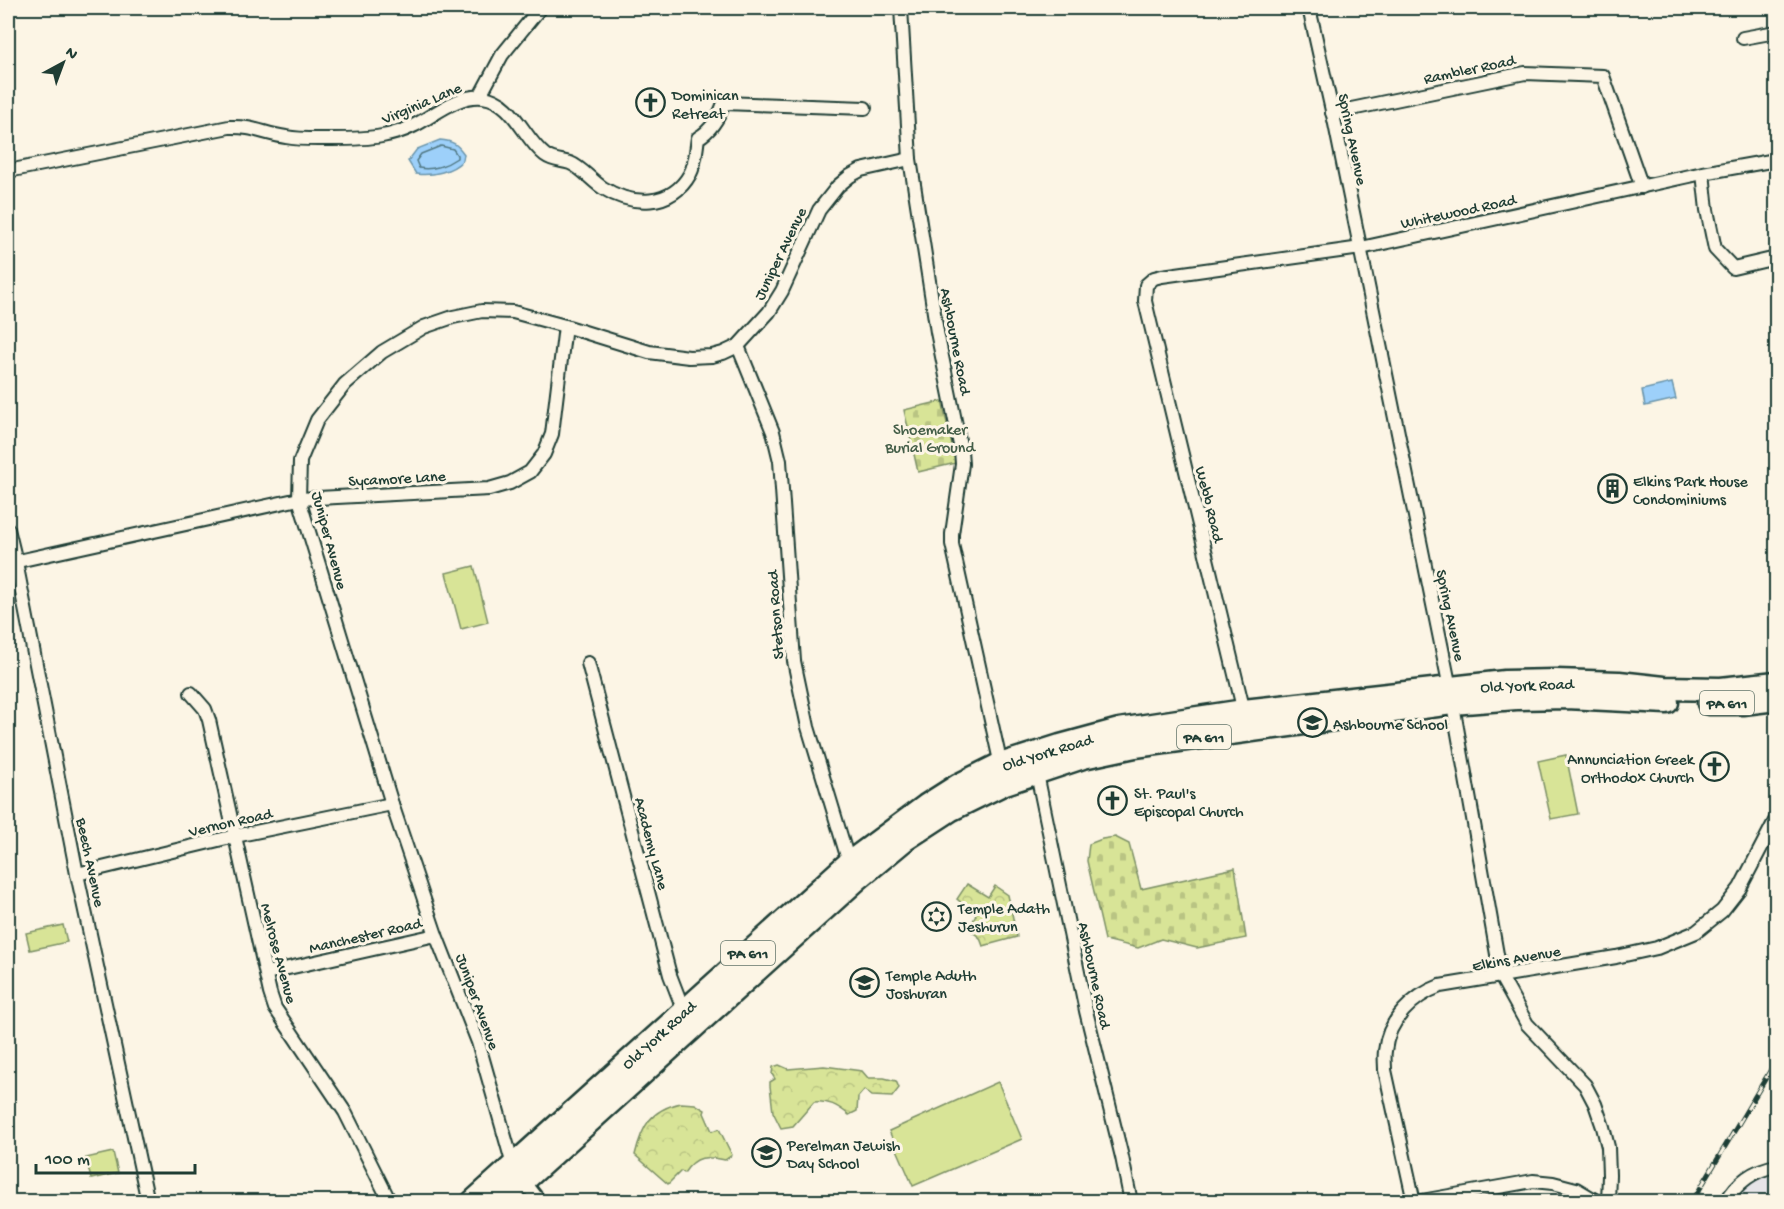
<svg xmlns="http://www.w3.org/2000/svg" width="1784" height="1209" viewBox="0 0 1784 1209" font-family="'Gochi Hand',sans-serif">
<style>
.built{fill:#e6e4e7}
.grass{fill:#d8e497;stroke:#7c9066;stroke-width:1.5}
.cemetery{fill:url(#cemetery-stones);stroke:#7c9066;stroke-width:1.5}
.park{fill:url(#park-crowns);stroke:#7c9066;stroke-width:1.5}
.water{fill:#9dd0fa;stroke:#6b95ab;stroke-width:1.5}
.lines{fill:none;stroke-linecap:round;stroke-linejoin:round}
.shore{stroke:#517883;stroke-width:1.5}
.street-casing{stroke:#1f3d34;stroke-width:16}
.highway-casing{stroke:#1f3d34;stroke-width:27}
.street{stroke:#fcf5e5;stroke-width:12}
.highway{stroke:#fcf5e5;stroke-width:22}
.rail-casing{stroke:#1f3d34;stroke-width:5}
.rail{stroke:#fcf5e5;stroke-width:3;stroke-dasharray:9;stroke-linecap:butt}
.labels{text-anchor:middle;stroke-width:6;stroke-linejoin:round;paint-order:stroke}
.shield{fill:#fcf5e5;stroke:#617469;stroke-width:1.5}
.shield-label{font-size:15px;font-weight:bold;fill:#1f3d34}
.street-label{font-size:16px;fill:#1f3d34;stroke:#fcf5e5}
.poi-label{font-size:16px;fill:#1f3d34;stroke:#fcf5e5;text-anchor:start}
.park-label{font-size:16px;fill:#445e48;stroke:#fcf5e5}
</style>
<defs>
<pattern id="cemetery-stones" width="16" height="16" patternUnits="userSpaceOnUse" patternTransform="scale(1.5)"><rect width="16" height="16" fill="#d8e497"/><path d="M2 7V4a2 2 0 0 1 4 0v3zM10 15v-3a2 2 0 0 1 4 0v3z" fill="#b9c483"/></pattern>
<pattern id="park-crowns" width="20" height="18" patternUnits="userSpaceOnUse" patternTransform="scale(1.5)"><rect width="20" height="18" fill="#d8e497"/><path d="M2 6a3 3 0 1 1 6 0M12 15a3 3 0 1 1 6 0" fill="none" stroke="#b9c483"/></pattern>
</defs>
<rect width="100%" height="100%" fill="#fcf5e5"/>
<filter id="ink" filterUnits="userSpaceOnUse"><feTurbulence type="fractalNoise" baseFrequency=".0167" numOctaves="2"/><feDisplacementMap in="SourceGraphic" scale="12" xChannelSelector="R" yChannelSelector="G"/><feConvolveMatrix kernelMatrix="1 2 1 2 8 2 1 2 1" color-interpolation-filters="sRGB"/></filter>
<g filter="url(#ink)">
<path class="built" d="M1776,1175V1201L1732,1202L1735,1196L1759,1178Z"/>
<g class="grass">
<path d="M474,566L488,622L461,629L446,573Z"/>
<path d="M1566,755L1578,814L1551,819L1538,761Z"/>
<path d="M63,925L67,942L30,950L26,933Z"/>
<path d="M998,1082L1022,1139L913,1186L889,1131Z"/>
<path d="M113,1152L118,1173L91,1179L86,1158Z"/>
</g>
<g class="cemetery">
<path d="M942,401L956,463L918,472L904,410Z"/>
<path d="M1115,837L1129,844L1141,889L1235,868L1246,938L1197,948L1161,939L1138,948L1105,940L1087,861L1089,844L1102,839Z"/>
</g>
<g class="park">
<path d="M967,884L988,897L995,886L1008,895L1017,937L983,946L980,938L969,929L976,915L957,899Z"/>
<path d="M779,1065L788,1069L824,1066L862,1071L868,1078H884L896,1081L899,1088L892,1097L872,1096L864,1090L858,1097L857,1111L849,1115C838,1106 828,1100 814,1102L793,1126L781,1128L773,1112L770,1086V1082L775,1079L772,1074L773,1067Z"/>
<path d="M681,1103L695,1104L705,1110L704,1113L712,1131L719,1129L732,1155L725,1160C706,1156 696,1155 684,1173L681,1171L668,1184L635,1155C642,1126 650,1110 681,1103Z"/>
</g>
<g class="water">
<path d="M440,140C453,141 457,144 464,154L463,160C452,172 432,176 416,174L408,161L417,149Z"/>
<path d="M1672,383L1676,399L1645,406L1642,390Z"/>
</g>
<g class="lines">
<path class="shore" d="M441,146L453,149L457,155V158C447,165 432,171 419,168L416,161L421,154Z"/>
<defs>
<g id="street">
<path d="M901,8L910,159L937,332L961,450L962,464L952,534V544L1002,770"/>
<path d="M1309,8L1335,124L1450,688L1501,977L1527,1024L1585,1085L1595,1104L1603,1127L1608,1147L1609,1175L1608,1202"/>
<path d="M1743,38L1776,32"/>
<path d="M480,96L502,55L540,8"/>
<path d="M1332,113L1525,73L1603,76L1642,187"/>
<path d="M8,171L229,127C253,126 264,134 286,137C302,140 317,139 332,139C349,139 366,139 382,136C393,134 403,131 413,126C434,116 457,94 483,97C514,101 523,138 545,155C553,161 561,160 570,163C581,167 593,182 603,188C632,206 671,208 690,174C696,163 696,149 698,138C712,130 719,117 724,103L865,108"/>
<path d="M1703,173L1707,210L1715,249L1733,268L1776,258"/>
<path d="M738,346L773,432L780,461L794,661L808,727L850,866"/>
<path d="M8,529L16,562L77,874L148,1202"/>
<path d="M9,563L299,499L489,489L510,483L530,472L544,454L552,434L565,326"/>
<path d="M588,663L670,975L685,1014"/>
<path d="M191,693L205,709L209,720L270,993L275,1008L345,1112L390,1202"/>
<path d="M1245,716L1145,301L1146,285L1154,278L1162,276L1361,248L1703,173L1776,160"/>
<path d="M1036,769L1086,1011L1122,1157L1131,1202"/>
<path d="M77,874L235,836L392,804"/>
<path d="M266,973L436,935"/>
<path d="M513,1165L478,1042L436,935L392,804L299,499L300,461L317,420L345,384L382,352L424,327L453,317L482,311L513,312L565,326L649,352L689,357L712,356L723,353L738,346L769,312L782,291L819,210L838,186L850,176L861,170L910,159"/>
<path d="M523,1180L540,1202"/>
<path d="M1414,1202L1385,1070C1385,1064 1384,1057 1385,1051C1388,1020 1413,996 1440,986L1616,957L1657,948L1696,932L1722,911L1740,888L1776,819"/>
<path d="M1416,1202L1533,1181L1553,1183L1576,1189L1598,1202"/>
<path d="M1726,1202C1737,1182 1754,1170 1776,1166"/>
</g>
<g id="highway">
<path d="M1709,703H1743L1776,699"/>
<path d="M473,1202L849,863L926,806L959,785L997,766L1060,746L1119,730L1244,711L1505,682L1556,681L1619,683L1664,688L1721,689L1776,683"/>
<path d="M500,1202L856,880L904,840L950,810L1005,783L1083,757L1135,746L1452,703L1516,698L1567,697L1667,702"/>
</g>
</defs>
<use href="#street" class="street-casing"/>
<use href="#highway" class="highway-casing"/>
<use href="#street" class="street"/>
<use href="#highway" class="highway"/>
<defs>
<path id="rail" d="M1692,1202L1776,1061"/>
</defs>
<use href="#rail" class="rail-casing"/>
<use href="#rail" class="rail"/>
</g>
</g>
<defs>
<symbol id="church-ring" viewBox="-11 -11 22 22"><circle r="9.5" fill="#fcf5e5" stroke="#1f3d34" stroke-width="1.5"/><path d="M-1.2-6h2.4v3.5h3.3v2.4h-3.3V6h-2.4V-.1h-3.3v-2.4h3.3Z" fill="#1f3d34"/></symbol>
<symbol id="building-ring" viewBox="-11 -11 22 22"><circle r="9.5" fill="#fcf5e5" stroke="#1f3d34" stroke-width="1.5"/><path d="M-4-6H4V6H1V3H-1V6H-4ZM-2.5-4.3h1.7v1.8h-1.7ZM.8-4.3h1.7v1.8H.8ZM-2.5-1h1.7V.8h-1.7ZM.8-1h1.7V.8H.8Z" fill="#1f3d34"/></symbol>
<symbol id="school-ring" viewBox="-11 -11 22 22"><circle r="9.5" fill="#fcf5e5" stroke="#1f3d34" stroke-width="1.5"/><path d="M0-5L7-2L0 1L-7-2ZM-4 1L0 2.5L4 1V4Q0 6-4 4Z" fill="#1f3d34"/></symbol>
<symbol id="synagogue-ring" viewBox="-11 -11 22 22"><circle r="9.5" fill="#fcf5e5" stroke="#1f3d34" stroke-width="1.5"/><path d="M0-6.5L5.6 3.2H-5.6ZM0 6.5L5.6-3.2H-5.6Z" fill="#1f3d34"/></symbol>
</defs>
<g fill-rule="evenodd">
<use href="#church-ring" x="634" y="86" width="33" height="33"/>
<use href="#building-ring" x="1596" y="472" width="33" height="33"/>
<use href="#school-ring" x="1296" y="706" width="33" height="33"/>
<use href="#church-ring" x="1698" y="750" width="33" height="33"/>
<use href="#church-ring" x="1096" y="784" width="33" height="33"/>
<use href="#synagogue-ring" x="920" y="900" width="33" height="33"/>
<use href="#school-ring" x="848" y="966" width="33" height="33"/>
<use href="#school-ring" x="750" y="1136" width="33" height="33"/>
</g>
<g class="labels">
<g class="shield">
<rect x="1700" y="691" width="54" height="24" rx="4.5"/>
<rect x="1177" y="725" width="54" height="24" rx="4.5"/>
<rect x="721" y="941" width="54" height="24" rx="4.5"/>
</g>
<g class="shield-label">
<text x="1727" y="708">PA 611</text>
<text x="1204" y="742">PA 611</text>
<text x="748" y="958">PA 611</text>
</g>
<g class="street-label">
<text transform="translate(1469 68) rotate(-12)" y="6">Rambler Road</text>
<text transform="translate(421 102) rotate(-23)" y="6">Virginia Lane</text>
<text transform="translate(1354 139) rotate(78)" y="6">Spring Avenue</text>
<text transform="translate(1458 210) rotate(-12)" y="6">Whitewood Road</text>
<text transform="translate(779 253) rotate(-64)" y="6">Juniper Avenue</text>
<text transform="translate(957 341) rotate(79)" y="6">Ashbourne Road</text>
<text transform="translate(397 477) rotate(-3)" y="6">Sycamore Lane</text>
<text transform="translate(1211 504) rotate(76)" y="6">Webb Road</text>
<text transform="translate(331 540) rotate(75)" y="6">Juniper Avenue</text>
<text transform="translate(774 615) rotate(-94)" y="6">Stetson Road</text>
<text transform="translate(1452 615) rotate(78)" y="6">Spring Avenue</text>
<text transform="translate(1527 684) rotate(-2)" y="6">Old York Road</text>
<text transform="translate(1047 751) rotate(-17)" y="6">Old York Road</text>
<text transform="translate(230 821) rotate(-13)" y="6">Vernon Road</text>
<text transform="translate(653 843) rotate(75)" y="6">Academy Lane</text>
<text transform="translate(92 862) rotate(78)" y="6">Beech Avenue</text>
<text transform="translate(365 934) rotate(-13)" y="6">Manchester Road</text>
<text transform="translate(280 953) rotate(75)" y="6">Melrose Avenue</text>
<text transform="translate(1516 957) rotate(-10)" y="6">Elkins Avenue</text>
<text transform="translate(1096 975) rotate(78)" y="6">Ashbourne Road</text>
<text transform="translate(479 1001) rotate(70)" y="6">Juniper Avenue</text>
<text transform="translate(658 1034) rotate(-42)" y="6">Old York Road</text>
</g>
<g class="poi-label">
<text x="672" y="100">Dominican<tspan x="672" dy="18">Retreat</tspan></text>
<text x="1633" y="486">Elkins Park House<tspan x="1633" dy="18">Condominiums</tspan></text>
<text x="1333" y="729">Ashbourne School</text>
<text x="1694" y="764" text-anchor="end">Annunciation Greek<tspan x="1694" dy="18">Orthodox Church</tspan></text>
<text x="1134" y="798">St. Paul's<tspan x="1134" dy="18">Episcopal Church</tspan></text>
<text x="958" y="913">Temple Adath<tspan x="958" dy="18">Jeshurun</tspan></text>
<text x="886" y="980">Temple Aduth<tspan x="886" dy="18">Joshuran</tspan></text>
<text x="787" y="1150">Perelman Jewish<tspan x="787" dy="18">Day School</tspan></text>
</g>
<g class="park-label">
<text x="930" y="434">Shoemaker<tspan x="930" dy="18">Burial Ground</tspan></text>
</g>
</g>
<rect width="1784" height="1209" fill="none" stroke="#fcf5e5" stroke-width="30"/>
<rect x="15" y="15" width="1754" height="1179" fill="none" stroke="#1f3d34" stroke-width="2" filter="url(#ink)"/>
<g transform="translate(63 63) rotate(41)" stroke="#fcf5e5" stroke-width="4.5" paint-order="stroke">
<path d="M0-4.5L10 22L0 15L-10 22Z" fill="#1f3d34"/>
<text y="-9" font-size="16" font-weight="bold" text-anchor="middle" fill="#1f3d34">N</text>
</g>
<path d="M36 1164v9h159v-9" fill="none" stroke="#1f3d34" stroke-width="3"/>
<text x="45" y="1164" font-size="18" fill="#1f3d34" stroke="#fcf5e5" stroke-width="4.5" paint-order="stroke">100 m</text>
</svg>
